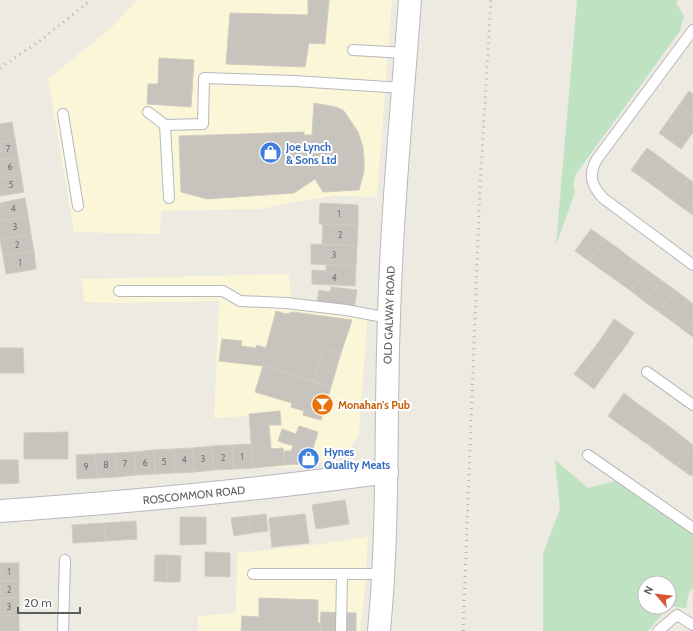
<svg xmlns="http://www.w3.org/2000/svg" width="693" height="631" viewBox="0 0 693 631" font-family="Cabin,sans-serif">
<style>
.commercial{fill:#fbf6d7}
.green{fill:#bfe2c2}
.building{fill:#c7c4be;stroke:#d0ccc0}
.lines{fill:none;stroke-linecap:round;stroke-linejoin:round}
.lane-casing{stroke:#b7b8bd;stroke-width:12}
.secondary-casing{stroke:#b7b9bf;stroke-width:24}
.lane{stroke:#fff;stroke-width:10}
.secondary{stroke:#fff;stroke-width:22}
.rail{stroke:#b2b3b3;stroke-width:3;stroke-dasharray:1 5;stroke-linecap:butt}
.labels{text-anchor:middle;stroke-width:4;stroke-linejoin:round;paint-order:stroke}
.number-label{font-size:9px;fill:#757678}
.shop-label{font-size:11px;font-weight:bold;fill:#366cbe;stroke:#fff;text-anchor:start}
.street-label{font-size:11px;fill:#5a5c61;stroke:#fff}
.food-label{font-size:11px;font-weight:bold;fill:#c56008;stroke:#fff;text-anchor:start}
</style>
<rect width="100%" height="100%" fill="#eceae1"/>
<g class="commercial">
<path d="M137,0H392L377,197L334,196L307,200L260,209L161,211L160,234L74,232L48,79L112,27Z"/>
<path d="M289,274L291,300L368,312L359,433L354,443L343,457L306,467L253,468L248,416L214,418L219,301L116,303L84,302L82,279Z"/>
<path d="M368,536L364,601L360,631H198V616L236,613L237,553L321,544Z"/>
</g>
<g class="green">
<path d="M577,0H678L676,3L684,16L680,31L576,174L573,184L575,192L556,245Z"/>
<path d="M555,460L588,488L615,481L693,534V588L689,592L686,608L669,606V583H645V607H668L648,631H543V554L560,509Z"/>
</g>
<g class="building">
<path d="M308,0H329L325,44L309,43L305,67L226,64L230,13L308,15Z"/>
<path d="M159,58L194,60L191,107L147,104L148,84H158Z"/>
<path d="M689,91L693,94V115L679,105Z"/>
<path d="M314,103L336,107L344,111L358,132L363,147L364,159V171L359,190L323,192L315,179L294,193L207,199L181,192L179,136L304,132V135H312Z"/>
<path d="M679,105L693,115V133L691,135L669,119Z"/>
<path d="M669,119L691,135L681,149L659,133Z"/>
<path d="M12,122L15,139L0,142V124Z"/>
<path d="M15,139L18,157L0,160V142Z"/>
<path d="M647,148L661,158L645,180L631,170Z"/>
<path d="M18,157L21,175L0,178V160Z"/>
<path d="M661,158L675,169L659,190L645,180Z"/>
<path d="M675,169L689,179L672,200L659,190Z"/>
<path d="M21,175L24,192L0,196V178Z"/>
<path d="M689,179L693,182V202L686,210L672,200Z"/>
<path d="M25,198L28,216L0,221V203Z"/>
<path d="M693,202V215L686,210Z"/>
<path d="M320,203L358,205V225L319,224Z"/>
<path d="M28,216L31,234L0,239V221Z"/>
<path d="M323,224L358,225L357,246L322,244Z"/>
<path d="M591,229L605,239L589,261L575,251Z"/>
<path d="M31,234L34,251L3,256L0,239Z"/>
<path d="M605,239L619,249L603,271L589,261Z"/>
<path d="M311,244L357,246L356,266L311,264Z"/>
<path d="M619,249L633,260L617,281L603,271Z"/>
<path d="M34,251L36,269L6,274L3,256Z"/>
<path d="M633,260L647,270L631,291L617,281Z"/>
<path d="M326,265L356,266L355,286L312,284V270L326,271Z"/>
<path d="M647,270L661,280L645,302L631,291Z"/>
<path d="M661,280L675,290L659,312L645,302Z"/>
<path d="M331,287L357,290L354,309L317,303L319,290L330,292Z"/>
<path d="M675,290L688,300L673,322L659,312Z"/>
<path d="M688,300L693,304V323L686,332L673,322Z"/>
<path d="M276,311L286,314L293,312L352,320L341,353L323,348L313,381L263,366L219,361L222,339L242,341L241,346L256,348L257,345L266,348Z"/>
<path d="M614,319L634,333L625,347L605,333Z"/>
<path d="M693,323V337L686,332Z"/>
<path d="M605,333L625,347L614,361L595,347Z"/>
<path d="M595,347L614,361L604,375L584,361Z"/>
<path d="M0,348H23L24,373H0Z"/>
<path d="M323,348L341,353L331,387L313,381Z"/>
<path d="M584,361L604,375L594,389L574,374Z"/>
<path d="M263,366L331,387L321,420L303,415L304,411L291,407L292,403L255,392Z"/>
<path d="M624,393L638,404L622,426L608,416Z"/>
<path d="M638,404L652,414L636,436L622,426Z"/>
<path d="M280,411L281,425H269L271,449L283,448L285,465L253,468L249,414Z"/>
<path d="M652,414L666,424L650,446L636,436Z"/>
<path d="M666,424L679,434L663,456L650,446Z"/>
<path d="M299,426L318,432L312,452L278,441L282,429L296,434Z"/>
<path d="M68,432V459H24V433Z"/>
<path d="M679,434L693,445L677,466L663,456Z"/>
<path d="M251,444L253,468L233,469L232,445Z"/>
<path d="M232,445L233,469L214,470L212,446Z"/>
<path d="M693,445V474L691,476L677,466Z"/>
<path d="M212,446L214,470L194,472L193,448Z"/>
<path d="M293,446L312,452L308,464L285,465L284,451H291Z"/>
<path d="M193,448L194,472L175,473L173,449Z"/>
<path d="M173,449L175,473L155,474L154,450Z"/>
<path d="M154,450L155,474L136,475L134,452Z"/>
<path d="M134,452L136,475L116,477L115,453Z"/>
<path d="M115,453L116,477L97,478L95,454Z"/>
<path d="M95,454L97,478L77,479L76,455Z"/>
<path d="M0,460H18L19,483L0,484Z"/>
<path d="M345,500L349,524L316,529L312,505Z"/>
<path d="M266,514L268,531L251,533L249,516Z"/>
<path d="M305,514L309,543L272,547L269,518Z"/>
<path d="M249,516L251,533L234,536L231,518Z"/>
<path d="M180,517H206V544L180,545Z"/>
<path d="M136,521L137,539L105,541L104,523Z"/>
<path d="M104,523L105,541L73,543L72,525Z"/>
<path d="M205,552L230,553V577L205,576Z"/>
<path d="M155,555H168L167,582L154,581Z"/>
<path d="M168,555L181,556L180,582H167Z"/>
<rect x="0" y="563" width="19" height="18"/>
<rect x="0" y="581" width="19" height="17"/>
<rect x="0" y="598" width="19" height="18"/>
<path d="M259,598L318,600V623H320V631H241L242,616L259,617Z"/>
<path d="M321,612L356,613V631H320Z"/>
<rect x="0" y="616" width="19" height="15"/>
</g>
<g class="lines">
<defs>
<g id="lane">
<path d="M693,30L597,159C588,175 591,185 603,198L693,265"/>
<path d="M353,50L406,53"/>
<path d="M148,112L165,125L203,124L204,78L295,81L403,88"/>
<path d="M63,114L78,206"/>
<path d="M165,125L169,198"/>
<path d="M119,291H223L240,301L286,303L346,310L389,318"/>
<path d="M647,372L693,405"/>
<path d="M588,455L693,528"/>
<path d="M253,574H384"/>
<path d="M63,631L65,560"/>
<path d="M341,631L342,575"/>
<path d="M658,631L677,615L693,625"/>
</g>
<g id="secondary">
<path d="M0,511C129,502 258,490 387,472"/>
<path d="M379,631C389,526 385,422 389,317C392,211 402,106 410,0"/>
</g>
</defs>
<use href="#lane" class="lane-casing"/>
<use href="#secondary" class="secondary-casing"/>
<use href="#lane" class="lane"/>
<use href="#secondary" class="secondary"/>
<g class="rail">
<path d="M0,68L41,40L91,0"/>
<path d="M463,631L480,187L491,0"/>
</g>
</g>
<defs>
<symbol id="shop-disc" viewBox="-11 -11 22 22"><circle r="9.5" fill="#3f7fe0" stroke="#fff"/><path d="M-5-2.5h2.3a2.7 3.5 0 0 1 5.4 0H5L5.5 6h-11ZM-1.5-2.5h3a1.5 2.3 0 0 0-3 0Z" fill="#fff"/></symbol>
<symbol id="bar-disc" viewBox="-11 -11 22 22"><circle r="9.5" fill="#e8710a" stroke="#fff"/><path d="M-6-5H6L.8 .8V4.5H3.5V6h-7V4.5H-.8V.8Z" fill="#fff"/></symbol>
</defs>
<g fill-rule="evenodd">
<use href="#shop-disc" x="258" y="140" width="25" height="25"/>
<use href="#bar-disc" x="310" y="392" width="25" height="25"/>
<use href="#shop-disc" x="296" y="446" width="25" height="25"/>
</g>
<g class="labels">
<g class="number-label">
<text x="8" y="152">7</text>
<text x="10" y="170">6</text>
<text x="11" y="188">5</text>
<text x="13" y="212">4</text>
<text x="339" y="217">1</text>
<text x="15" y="230">3</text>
<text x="340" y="238">2</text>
<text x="17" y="248">2</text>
<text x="334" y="258">3</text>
<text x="20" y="266">1</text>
<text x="334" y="281">4</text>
<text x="242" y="460">1</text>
<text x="223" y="461">2</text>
<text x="203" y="462">3</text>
<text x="184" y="463">4</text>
<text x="164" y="465">5</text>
<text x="145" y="466">6</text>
<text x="125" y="467">7</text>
<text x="106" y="468">8</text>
<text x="86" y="470">9</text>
<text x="9" y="575">1</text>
<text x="9" y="593">2</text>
<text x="9" y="610">3</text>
</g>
<g class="shop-label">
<text x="286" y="151">Joe Lynch<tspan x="286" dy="13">&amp; Sons Ltd</tspan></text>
<text x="324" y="456">Hynes<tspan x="324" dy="13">Quality Meats</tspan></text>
</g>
<g class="street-label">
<text transform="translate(389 315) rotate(-88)" y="4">OLD GALWAY ROAD</text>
<text transform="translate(194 495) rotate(-6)" y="4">ROSCOMMON ROAD</text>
</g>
<g class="food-label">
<text x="338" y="409">Monahan's Pub</text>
</g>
</g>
<g transform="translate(657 595) rotate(298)"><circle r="19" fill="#ffffff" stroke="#bdbec0"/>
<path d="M0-3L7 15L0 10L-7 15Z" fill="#dc5436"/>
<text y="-6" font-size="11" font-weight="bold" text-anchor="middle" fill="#5a5c61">N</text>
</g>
<path d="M18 607v6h62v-6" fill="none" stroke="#5a5c61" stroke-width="2"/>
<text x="24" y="607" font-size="12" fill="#5a5c61" stroke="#ffffff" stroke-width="3" paint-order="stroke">20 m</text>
</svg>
